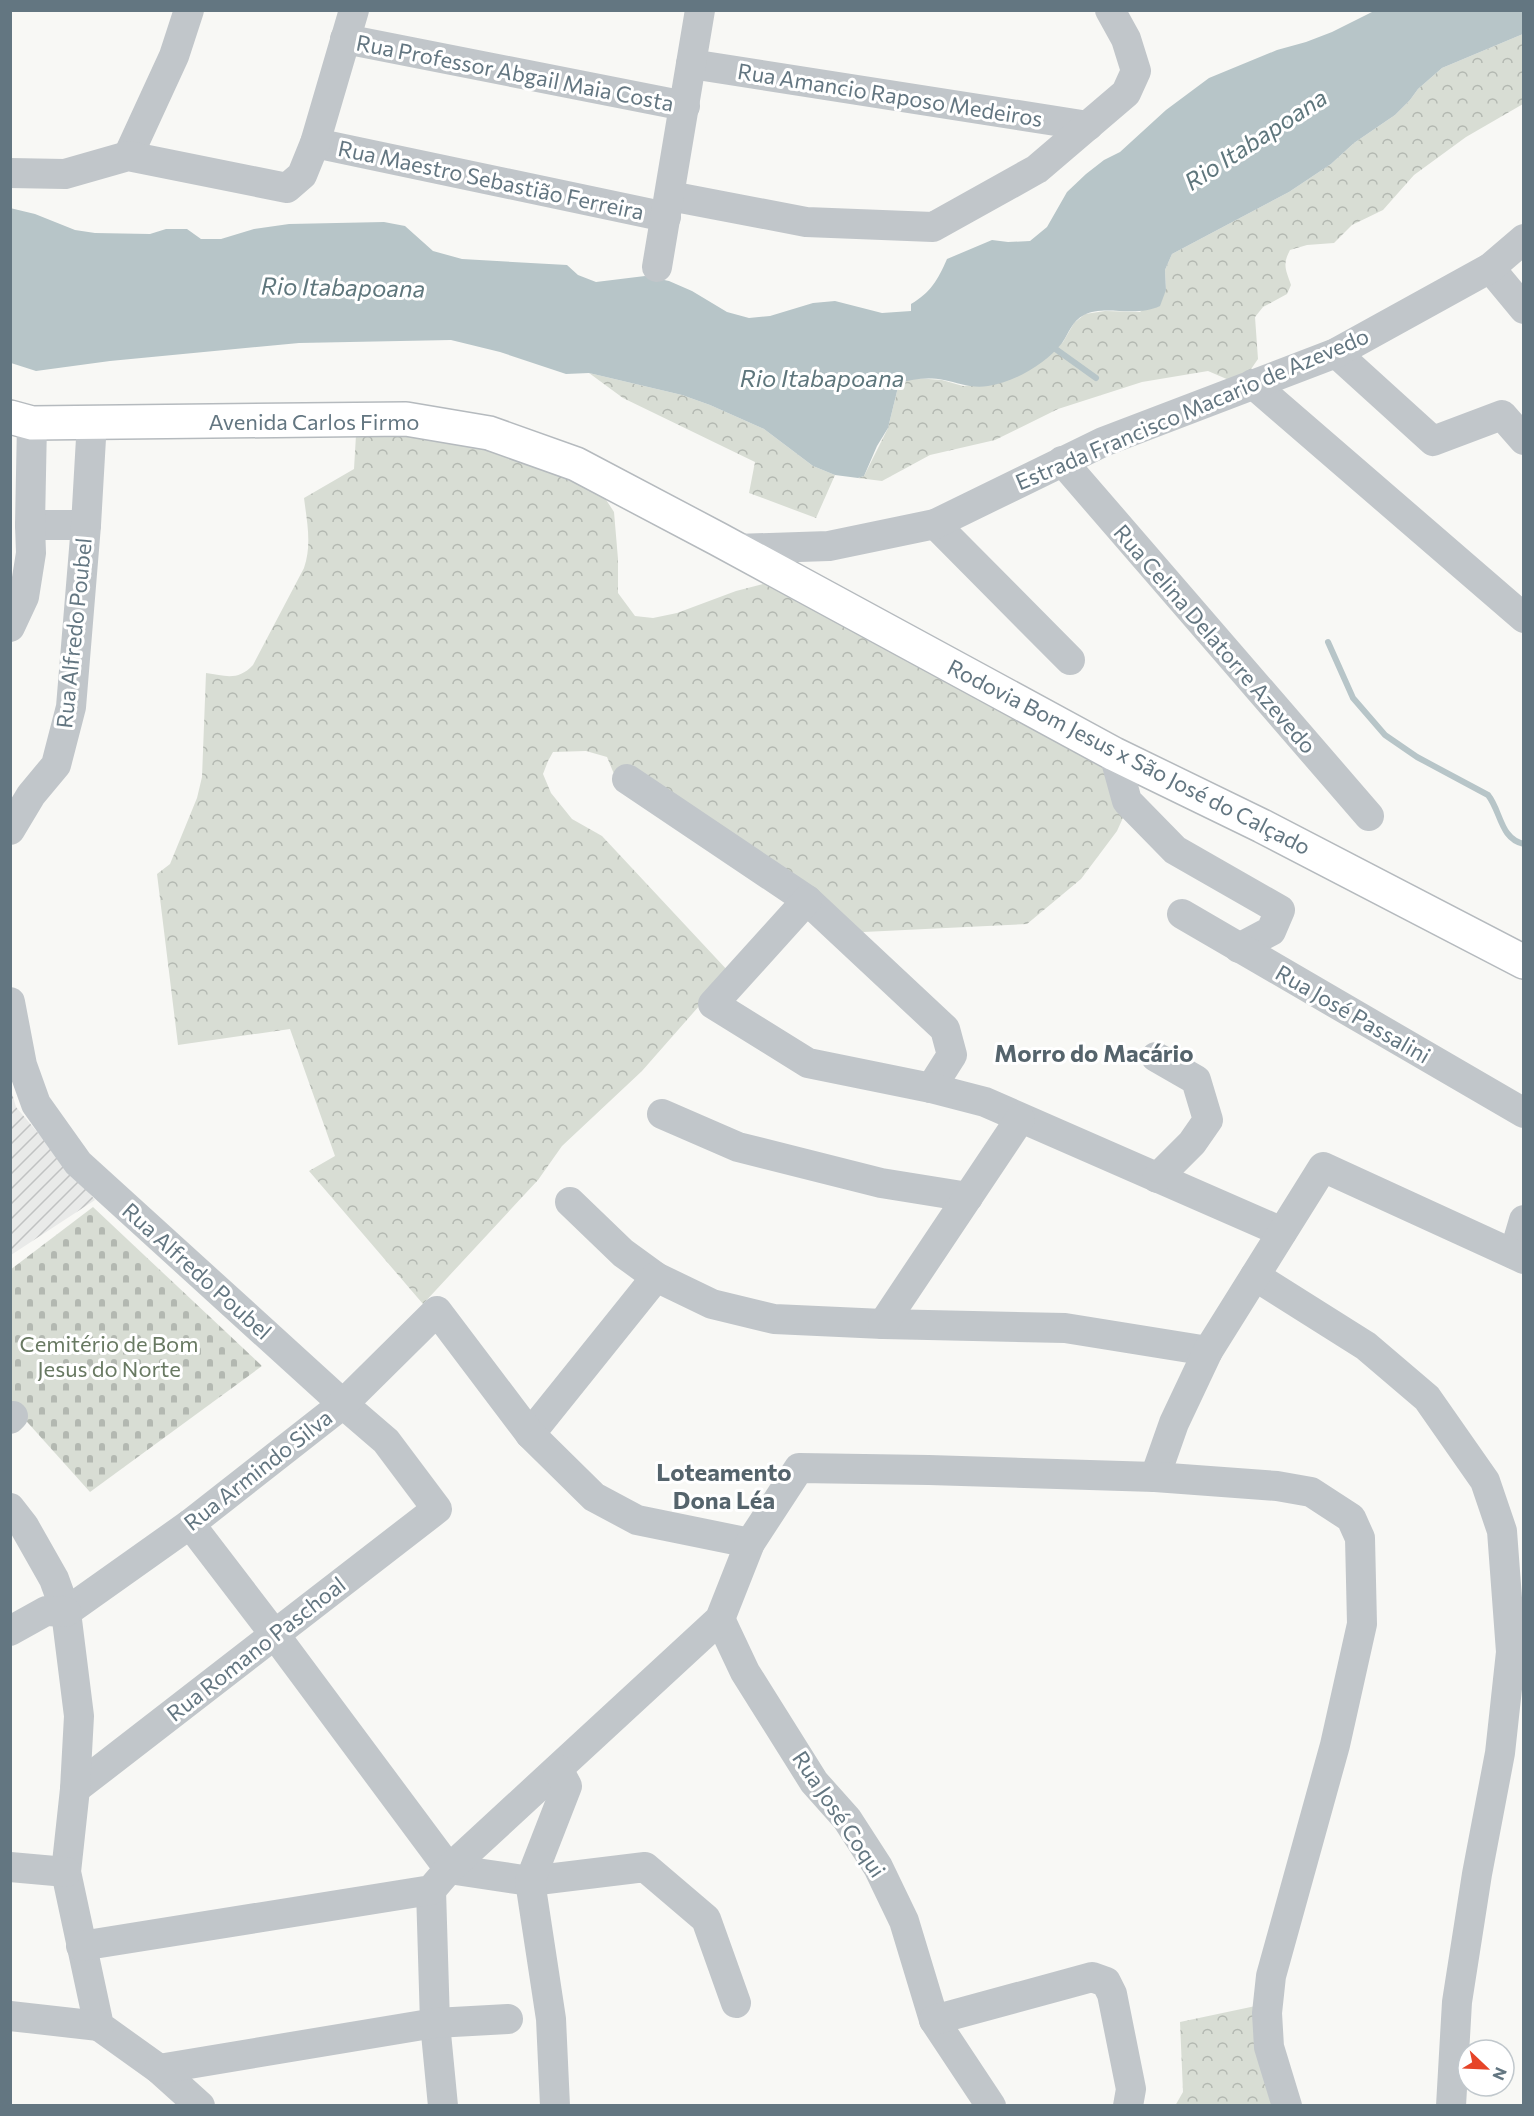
<svg xmlns="http://www.w3.org/2000/svg" width="1534" height="2116" viewBox="0 0 1534 2116" font-family="Commissioner,sans-serif">
<style>
.industrial{fill:url(#industrial-furrows)}
.forest{fill:url(#forest-crowns)}
.cemetery{fill:url(#cemetery-stones)}
.water{fill:#b7c5c8}
.lines{fill:none;stroke-linecap:round;stroke-linejoin:round}
.stream{stroke:#b7c5c8;stroke-width:6}
.major-casing{stroke:#b5babe;stroke-width:36}
.minor{stroke:#c1c6ca;stroke-width:30}
.major{stroke:#fff;stroke-width:33}
.labels{text-anchor:middle;stroke-width:6;stroke-linejoin:round;paint-order:stroke}
.street-label{font-size:22px;fill:#637681;stroke:#fff}
.park-label{font-size:22px;fill:#687962;stroke:#fff}
.water-label{font-size:24px;font-style:italic;fill:#5e767c;stroke:#fff}
.neighbourhood-label{font-size:24px;font-weight:bold;fill:#55646c;stroke:#fff}
</style>
<defs>
<pattern id="industrial-furrows" width="10" height="10" patternUnits="userSpaceOnUse" patternTransform="scale(1.5)"><rect width="10" height="10" fill="#e9eae9"/><path d="M-1 1l2-2M0 10L10 0M9 11l2-2" fill="none" stroke="#c0c2c2"/></pattern>
<pattern id="forest-crowns" width="20" height="18" patternUnits="userSpaceOnUse" patternTransform="scale(1.5)"><rect width="20" height="18" fill="#d8ddd4"/><path d="M2 6a3 3 0 1 1 6 0M12 15a3 3 0 1 1 6 0" fill="none" stroke="#b3b8b1"/></pattern>
<pattern id="cemetery-stones" width="16" height="16" patternUnits="userSpaceOnUse" patternTransform="scale(1.5)"><rect width="16" height="16" fill="#d8ddd4"/><path d="M2 7V4a2 2 0 0 1 4 0v3zM10 15v-3a2 2 0 0 1 4 0v3z" fill="#b3b8b1"/></pattern>
</defs>
<rect width="100%" height="100%" fill="#f8f8f5"/>
<path class="industrial" d="M10,1086L16,1107L95,1200L11,1255Z"/>
<g class="forest">
<path d="M1523,34V104L1466,137L1414,175L1383,210L1352,225L1334,243L1307,245L1290,250C1282,265 1286,270 1291,285L1287,294L1263,307L1255,317L1258,359L1249,372L1229,380L1208,371L1142,382L1058,409L995,440L930,455L882,481L858,478L864,476L888,428L899,383L915,378L942,380L963,386L1000,383L1018,375L1063,342L1074,323L1085,314L1105,311L1140,312L1166,290L1165,270L1172,254L1289,192L1331,164L1354,143L1395,115L1410,100L1418,89L1442,68Z"/>
<path d="M589,373L682,395L710,405L764,429L813,466L835,475L816,518L749,493L755,462L623,398Z"/>
<path d="M357,418L588,472L614,512L618,559V593L635,616L653,618L677,613L736,591L778,580L1014,702L1136,789L1117,831L1081,879L1027,924L843,933L614,774L607,757L586,751L553,752L548,761L543,774L551,793L572,819L602,836L729,972L642,1071L562,1146L538,1180L423,1304L309,1171L335,1156L290,1029L178,1045L157,874L170,864L197,798L202,777L206,673C226,676 238,681 253,665L304,568C312,545 307,522 304,498L354,469Z"/>
<path d="M1265,2004L1285,2105L1175,2106L1183,2092L1180,2022Z"/>
</g>
<path class="cemetery" d="M93,1207L262,1366L90,1492L11,1404L10,1270Z"/>
<path class="water" d="M1374,11H1523V34L1442,68L1418,89L1410,100L1395,115L1354,143L1331,164L1289,192L1172,254L1165,270L1166,290L1160,306C1135,318 1104,304 1084,315C1072,321 1069,333 1062,343C1046,364 1014,382 988,386C972,389 959,383 944,380C928,377 913,379 899,383L888,428L877,446L864,476L858,478L835,475L813,466L764,429L710,405L682,395L589,373L566,374L500,352L451,340L299,343L110,361L36,371L11,363L10,208L35,214L75,230L95,233L150,234L166,229H187L201,239H221L254,229L289,224L384,222L405,226L433,251L462,259L567,265L578,275L596,282L645,276L669,281L692,291L727,312L749,318L770,316L813,303L835,301L882,313L911,311V304C930,293 938,280 947,259L992,240L1008,242L1030,241L1047,227L1067,192L1086,174L1104,160L1120,152L1166,110L1209,78L1277,50L1306,42L1332,32Z"/>
<g class="lines">
<g class="stream">
<path d="M1050,345L1096,378"/>
<path d="M1328,642L1353,698L1385,735L1417,757L1488,795C1501,811 1500,839 1524,844"/>
</g>
<defs>
<path id="major" d="M10,417L32,423L406,419L489,433L576,464L718,539L1114,754L1262,826L1524,962"/>
</defs>
<use href="#major" class="major-casing"/>
<g class="minor">
<path d="M345,39L685,106"/>
<path d="M691,64L1088,126"/>
<path d="M315,143L666,217"/>
<path d="M128,156L174,56L189,10"/>
<path d="M10,173L65,174L128,156L287,188L302,175L315,143L354,10"/>
<path d="M670,196L806,222L933,227L1037,169L1126,93L1136,71L1126,39L1110,10"/>
<path d="M657,267L700,10"/>
<path d="M1490,268L1524,309"/>
<path d="M1336,353L1433,441L1502,415L1524,440"/>
<path d="M1253,384L1524,618"/>
<path d="M1062,461L1369,816"/>
<path d="M935,524L1070,660"/>
<path d="M30,525H86"/>
<path d="M736,549L829,546L935,524L1103,442L1336,353L1490,268L1524,239"/>
<path d="M10,627L24,597L31,553L30,525L32,423"/>
<path d="M1114,754L1127,801L1175,850L1280,910L1271,931L1239,948"/>
<path d="M627,779L807,900L945,1029L952,1055L931,1088"/>
<path d="M10,830L31,795L56,765L71,707L86,525L92,421"/>
<path d="M807,900L713,1004L808,1063L931,1088L985,1102L1282,1232"/>
<path d="M1182,914L1524,1113"/>
<path d="M10,1002L22,1065L36,1104L78,1163L343,1404L386,1441L437,1509L75,1789"/>
<path d="M1156,1057L1196,1080L1208,1120L1192,1143L1157,1178"/>
<path d="M662,1114L738,1147L881,1183L968,1197"/>
<path d="M570,1202L623,1253L656,1277L712,1304L774,1319L883,1324L1065,1328L1208,1351"/>
<path d="M1514,1254L1524,1220"/>
<path d="M1255,1276L1366,1346L1427,1398L1485,1481L1502,1531L1511,1652L1500,1753L1477,1874L1457,2002L1451,2106"/>
<path d="M883,1324L1020,1119"/>
<path d="M10,1419L13,1416"/>
<path d="M530,1434L656,1277"/>
<path d="M1155,1477L1174,1423L1208,1351L1323,1167L1524,1259"/>
<path d="M10,1508L24,1526L54,1579L66,1612L79,1716L75,1789L66,1872L99,2026L159,2069L200,2106"/>
<path d="M190,1524L275,1635L449,1869L530,1881L645,1867L706,1919L736,2003"/>
<path d="M66,1612L190,1524L343,1404L437,1311L530,1434L594,1497L637,1520L750,1543"/>
<path d="M720,1619L745,1672L814,1782L847,1819L878,1867L904,1921L934,2020L991,2106"/>
<path d="M10,1631L46,1611L66,1612"/>
<path d="M10,1867L66,1872"/>
<path d="M431,1890L435,2023L443,2106"/>
<path d="M81,1946L431,1890L449,1869L720,1619L750,1543L799,1468L929,1470L1155,1477L1277,1486L1311,1492L1351,1518L1360,1538L1362,1624L1335,1745L1271,1976L1267,2013L1269,2047L1287,2106"/>
<path d="M10,2016L99,2026"/>
<path d="M934,2020L1092,1977L1106,1982L1112,1994L1131,2089L1128,2106"/>
<path d="M159,2069L435,2023L508,2019"/>
<path d="M555,2106L551,2019L530,1881L567,1786L558,1769"/>
</g>
<use href="#major" class="major"/>
</g>
<g class="labels">
<g class="street-label">
<text transform="translate(515 73) rotate(11)" y="8">Rua Professor Abgail Maia Costa</text>
<text transform="translate(890 95) rotate(9)" y="8">Rua Amancio Raposo Medeiros</text>
<text transform="translate(491 180) rotate(12)" y="8">Rua Maestro Sebastião Ferreira</text>
<text transform="translate(1192 409) rotate(-23)" y="8">Estrada Francisco Macario de Azevedo</text>
<text x="314" y="430">Avenida Carlos Firmo</text>
<text transform="translate(74 633) rotate(-84)" y="8">Rua Alfredo Poubel</text>
<text transform="translate(1215 639) rotate(49)" y="8">Rua Celina Delatorre Azevedo</text>
<text transform="translate(1129 757) rotate(27)" y="8">Rodovia Bom Jesus x São José do Calçado</text>
<text transform="translate(1353 1014) rotate(30)" y="8">Rua José Passalini</text>
<text transform="translate(197 1271) rotate(42)" y="8">Rua Alfredo Poubel</text>
<text transform="translate(258 1470) rotate(-38)" y="8">Rua Armindo Silva</text>
<text transform="translate(256 1649) rotate(-38)" y="8">Rua Romano Paschoal</text>
<text transform="translate(839 1814) rotate(56)" y="8">Rua José Coqui</text>
</g>
<g class="park-label">
<text x="109" y="1352">Cemitério de Bom<tspan x="109" dy="25">Jesus do Norte</tspan></text>
</g>
<g class="water-label">
<text transform="translate(1256 140) rotate(-33)" y="8">Rio Itabapoana</text>
<text transform="translate(343 288) rotate(1)" y="8">Rio Itabapoana</text>
<text x="822" y="387">Rio Itabapoana</text>
</g>
<g class="neighbourhood-label">
<text x="1094" y="1062">Morro do Macário</text>
<text x="724" y="1481">Loteamento<tspan x="724" dy="28">Dona Léa</tspan></text>
</g>
</g>
<rect width="1534" height="2116" fill="none" stroke="#637681" stroke-width="24"/>
<g transform="translate(1486 2068) rotate(113)"><circle r="28" fill="#ffffff" stroke="#c1c8cd" stroke-width="1.5"/>
<path d="M0-4.5L10 22L0 15L-10 22Z" fill="#e64428"/>
<text y="-9" font-size="16" font-weight="bold" text-anchor="middle" fill="#637681">N</text>
</g>
</svg>
